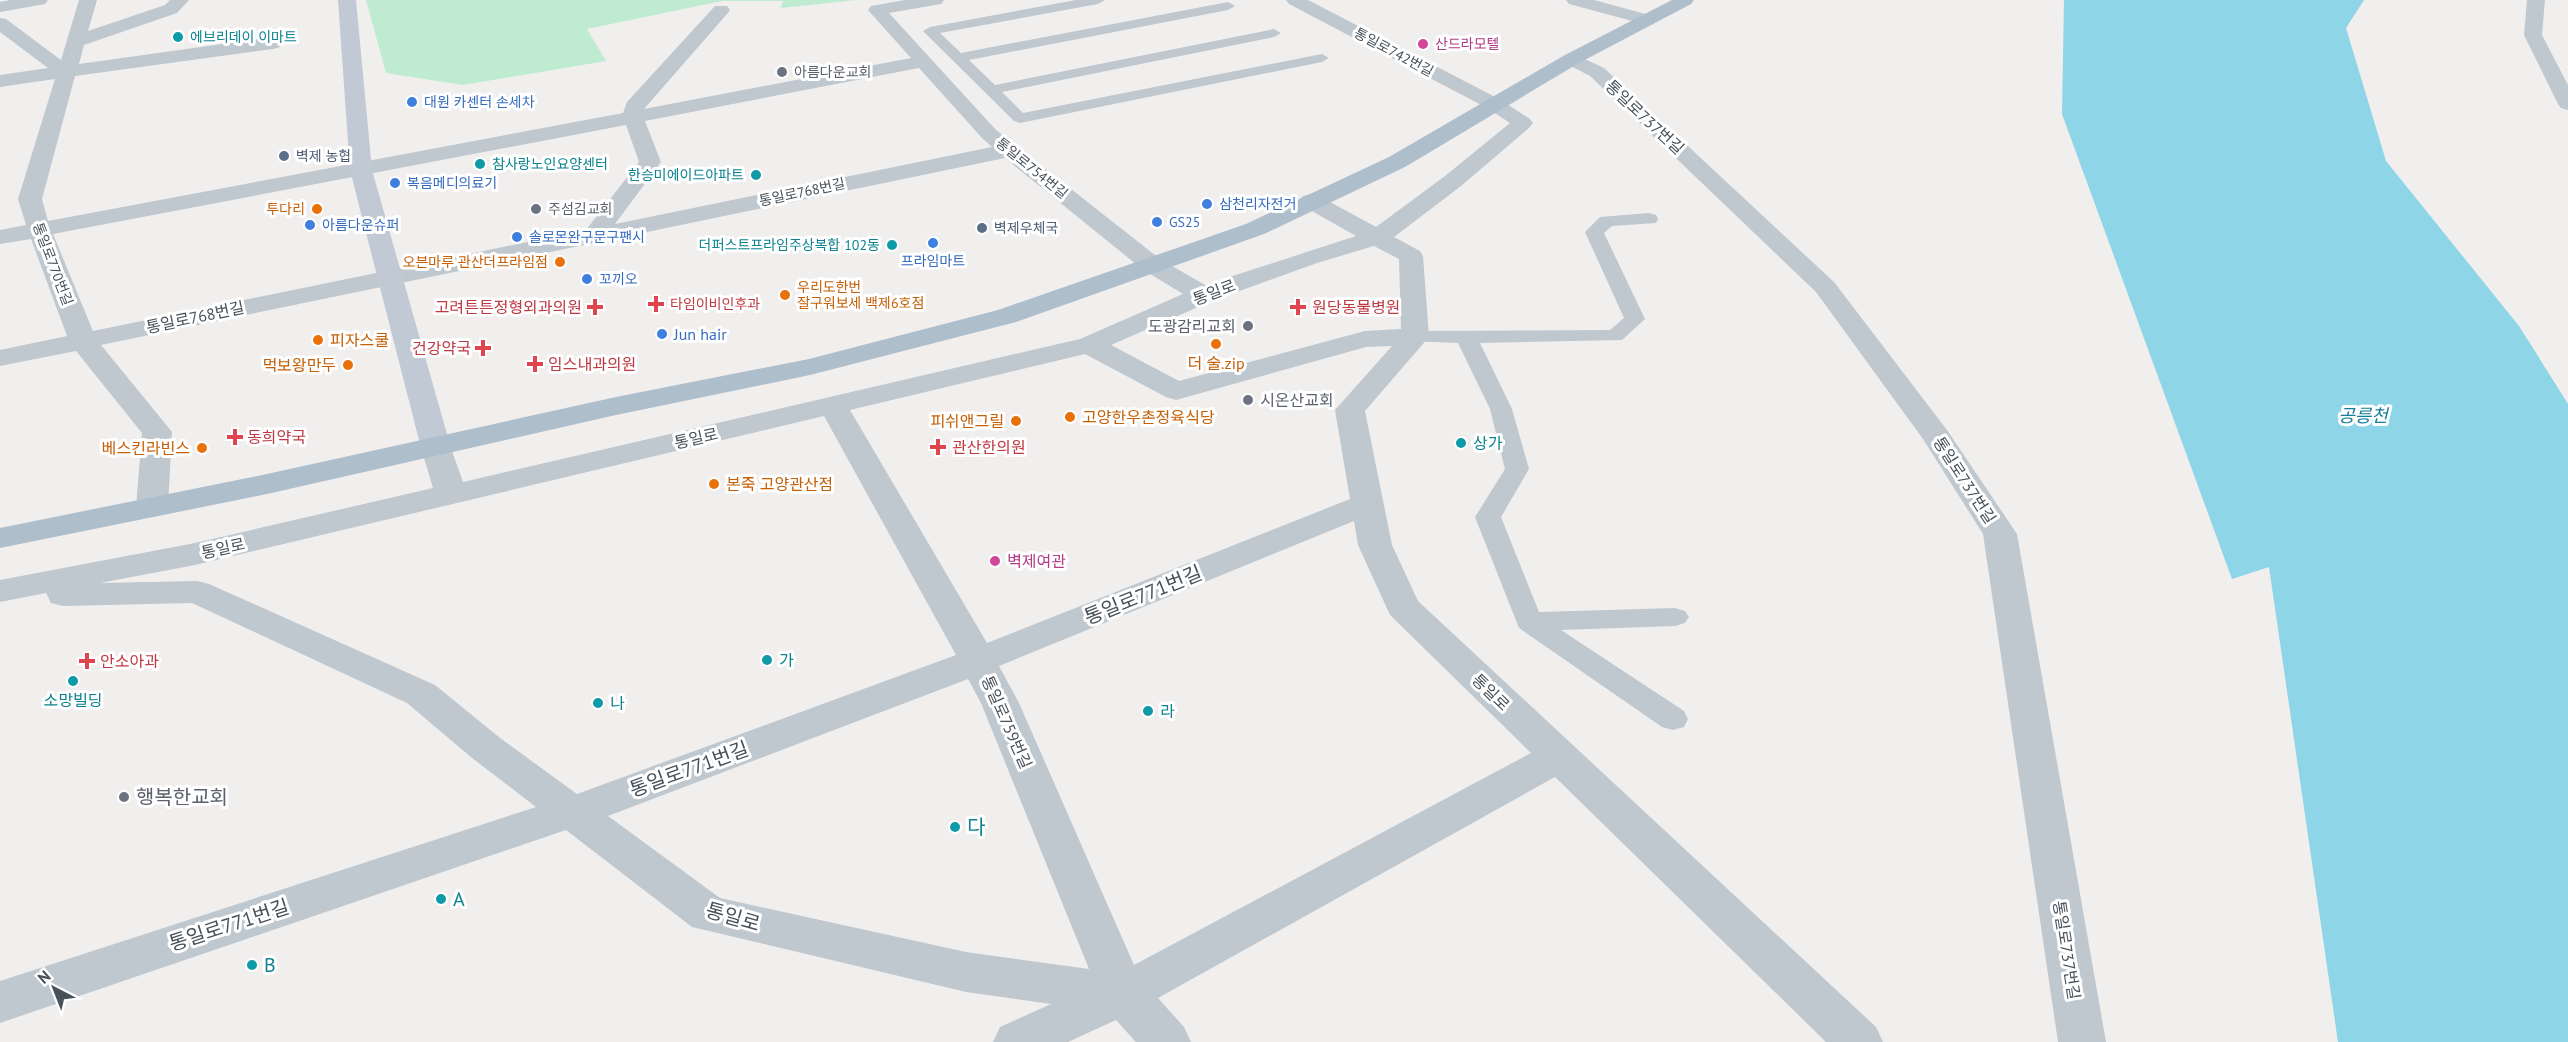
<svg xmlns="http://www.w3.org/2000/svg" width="2568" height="1042" viewBox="0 0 2568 1042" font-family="'PT Sans','Noto Sans KR',sans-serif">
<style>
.green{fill:#bfecd0}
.water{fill:#8ed5e7}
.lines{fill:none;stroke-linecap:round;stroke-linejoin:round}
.lane{fill:#bfc8cf;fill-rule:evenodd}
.street{fill:#bfc8cf;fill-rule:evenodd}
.secondary{fill:#c0c9d4;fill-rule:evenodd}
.primary{fill:#afbecb;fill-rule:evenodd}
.culture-dot{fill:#0f9aa8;stroke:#fff;stroke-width:2}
.hotel-dot{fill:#d1479c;stroke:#fff;stroke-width:2}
.worship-dot{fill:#6b7280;stroke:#fff;stroke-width:2}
.shop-dot{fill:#3f7fe0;stroke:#fff;stroke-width:2}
.service-dot{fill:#5c6f8a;stroke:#fff;stroke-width:2}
.food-dot{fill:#e8710a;stroke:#fff;stroke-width:2}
.health-dot{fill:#e0444e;stroke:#fff;stroke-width:2}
.labels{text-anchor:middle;stroke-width:6;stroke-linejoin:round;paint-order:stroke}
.far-culture-label{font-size:14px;fill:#0d838f;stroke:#fff;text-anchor:start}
.far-hotel-label{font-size:14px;fill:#b23c85;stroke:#fff;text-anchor:start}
.far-street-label{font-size:14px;fill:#47515a;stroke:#fff}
.far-worship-label{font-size:14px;fill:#5b616d;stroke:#fff;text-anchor:start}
.far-shop-label{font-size:14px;fill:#366cbe;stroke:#fff;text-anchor:start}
.far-service-label{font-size:14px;fill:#4e5e75;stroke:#fff;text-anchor:start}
.far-food-label{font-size:14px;fill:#c56008;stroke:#fff;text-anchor:end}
.far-health-label{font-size:14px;fill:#be3a42;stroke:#fff;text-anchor:start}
.street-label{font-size:16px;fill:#47515a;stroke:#fff}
.health-label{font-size:16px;fill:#be3a42;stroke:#fff;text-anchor:start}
.worship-label{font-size:16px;fill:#5b616d;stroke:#fff;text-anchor:end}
.shop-label{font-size:16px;fill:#366cbe;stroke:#fff;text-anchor:start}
.food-label{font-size:16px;fill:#c56008;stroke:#fff;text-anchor:start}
.culture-label{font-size:16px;fill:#0d838f;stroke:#fff;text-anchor:start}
.hotel-label{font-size:16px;fill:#b23c85;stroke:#fff;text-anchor:start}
.water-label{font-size:18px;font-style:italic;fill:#147e99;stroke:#fff}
.near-street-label{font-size:20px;fill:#47515a;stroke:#fff}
.near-worship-label{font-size:20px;fill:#5b616d;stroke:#fff;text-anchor:start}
.near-culture-label{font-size:20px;fill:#0d838f;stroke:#fff;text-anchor:start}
</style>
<rect width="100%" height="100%" fill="#f1eeee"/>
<path class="green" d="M366,0H857L781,8L783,1H722L587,29L606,61L463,85L386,73Z"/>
<path class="water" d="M2064,0H2364L2346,28L2386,161L2519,326L2568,404V1042H2338L2269,567L2232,579L2062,114Z"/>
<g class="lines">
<g class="lane">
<path d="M1076,0H1105L1098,4L940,33L961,53L1228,2L1235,6L1228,10L969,60L995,85L1274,29L1281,33L1274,37L1002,92L1023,113L1322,54L1329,58L1322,62L1020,123L1014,121L923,31L930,27Z"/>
<path d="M1649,213L1656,215L1658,219L1656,223L1612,226L1604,233L1645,319L1622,340L1480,343L1512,409L1529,469L1501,517L1539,612L1675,608L1685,611L1689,617L1685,623L1675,626L1561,630L1684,711L1688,719L1684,727L1673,730L1662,727L1519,628L1475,517L1505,469L1490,409L1458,343L1408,341L1404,337L1408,333L1415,331L1610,330L1624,318L1585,232L1600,217Z"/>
</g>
<g class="street">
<path d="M10,0H48L45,4L0,12V2Z"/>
<path d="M79,0H97L88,31L165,5L170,0H189L177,13L84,45L79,64L273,37L280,39L282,43L280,47L273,49L75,76L42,199L48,221L623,113L627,102L715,6H727L730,10L727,14L644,109L911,58L868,10L871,6L905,0H944L941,4L935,5L889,13L996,130L1160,259L1205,285L1356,236L1303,206L1299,201L1303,196L1311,194L1319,196L1376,227L1445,176L1510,123L1487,108L1289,4L1286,0H1308L1501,100L1530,119L1533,123L1530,127L1461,186L1394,237L1420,251L1423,256L1429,337L1365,411L1392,545L1418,601L1876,1027L1883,1042H1826L1555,777L1158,998L1184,1027L1191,1042H1136L1116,1020L1068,1042H993L1000,1027L1051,1004L966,992L692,927L566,830L0,1023V981L536,807L472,758L407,703L192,603L63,606L51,603L46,593L0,602V580L195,543L433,488L421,448L425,441L436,439L447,441L451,448L463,482L1080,339L1183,294L1142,269L1005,158L101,345L172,432L168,507L164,514L152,517L140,514L136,507L142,433L76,351L0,366V350L67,336L31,239L0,244V230L26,225L18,199L55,79L0,87V75L48,68L0,32V18L6,19L61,60ZM919,68L982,138L992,147L615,224L661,162L645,121ZM626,125L639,162L586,230L93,331L53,234ZM1374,246L1399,259L1401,329L1365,331L1179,381L1111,345L1212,301L1317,263ZM1392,346L1335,410L1350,499L987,643L850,410L1085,354L1166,397L1176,400L1366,347ZM824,416L956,655L577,794L500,738L435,685L209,584L197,581L100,583L195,565ZM1354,521L1358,545L1390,615L1531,753L1134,965L1019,703L999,666ZM968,679L981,703L1089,969L966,952L720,898L608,816Z"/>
<path d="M1566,0H1594L1653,16L1656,20L1653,24L1647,25L1569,4Z"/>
<path d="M2527,0H2545L2542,35L2568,85V110L2561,108L2558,104L2524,35Z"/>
<path d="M1572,53L1604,68L1834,282L1947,430L2017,534L2106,1042H2058L1983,534L1923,439L1816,292L1590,76L1565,63L1563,59L1565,55Z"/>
</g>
<path class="secondary" d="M338,0H356L372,170L451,448L447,455L436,457L425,455L421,448L350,170Z"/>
<path class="primary" d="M1672,0H1694L1691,4L1579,63L1405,167L1264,234L1016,322L810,375L616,415L267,494L0,548V528L267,474L616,397L809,359L998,310L1246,224L1389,157L1565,55Z"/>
</g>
<g class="culture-dot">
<circle cx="178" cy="37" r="6"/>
<circle cx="480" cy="164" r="6"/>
<circle cx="756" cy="175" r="6"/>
<circle cx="892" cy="245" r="6"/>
<circle cx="1461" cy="443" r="6"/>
<circle cx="767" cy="660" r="6"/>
<circle cx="73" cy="681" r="6"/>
<circle cx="598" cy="703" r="6"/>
<circle cx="1148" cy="711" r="6"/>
<circle cx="955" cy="827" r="6"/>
<circle cx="441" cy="899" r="6"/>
<circle cx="252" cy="965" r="6"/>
</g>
<g class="hotel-dot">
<circle cx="1423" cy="44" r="6"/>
<circle cx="995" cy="561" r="6"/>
</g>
<g class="worship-dot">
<circle cx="782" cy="72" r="6"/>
<circle cx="536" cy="209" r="6"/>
<circle cx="1248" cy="326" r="6"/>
<circle cx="1248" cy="400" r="6"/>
<circle cx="124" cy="797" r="6"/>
</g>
<g class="shop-dot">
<circle cx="412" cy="102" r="6"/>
<circle cx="395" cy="183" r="6"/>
<circle cx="1207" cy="204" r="6"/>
<circle cx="1157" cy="222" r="6"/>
<circle cx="310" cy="225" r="6"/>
<circle cx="517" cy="237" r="6"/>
<circle cx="933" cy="243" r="6"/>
<circle cx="587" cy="279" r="6"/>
<circle cx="662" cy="334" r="6"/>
</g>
<g class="service-dot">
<circle cx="284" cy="156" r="6"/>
<circle cx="982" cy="228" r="6"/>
</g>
<g class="food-dot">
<circle cx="317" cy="209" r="6"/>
<circle cx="560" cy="262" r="6"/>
<circle cx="785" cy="295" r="6"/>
<circle cx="318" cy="340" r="6"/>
<circle cx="1216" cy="344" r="6"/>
<circle cx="348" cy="365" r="6"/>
<circle cx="1070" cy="417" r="6"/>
<circle cx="1016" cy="421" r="6"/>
<circle cx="202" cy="448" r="6"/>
<circle cx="714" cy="484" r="6"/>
</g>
<g class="health-dot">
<path d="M653 295h6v6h6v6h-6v6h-6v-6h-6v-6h6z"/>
<path d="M592 298h6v6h6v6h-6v6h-6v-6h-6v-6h6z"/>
<path d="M1295 298h6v6h6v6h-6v6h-6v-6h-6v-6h6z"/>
<path d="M480 339h6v6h6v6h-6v6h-6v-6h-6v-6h6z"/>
<path d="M532 355h6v6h6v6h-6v6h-6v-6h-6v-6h6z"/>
<path d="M232 428h6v6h6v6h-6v6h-6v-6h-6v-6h6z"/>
<path d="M935 438h6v6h6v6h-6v6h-6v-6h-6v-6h6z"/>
<path d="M84 652h6v6h6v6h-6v6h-6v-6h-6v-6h6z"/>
</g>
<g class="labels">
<g class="far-culture-label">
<text x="190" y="42">에브리데이 이마트</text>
<text x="492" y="169">참사랑노인요양센터</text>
<text x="744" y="180" text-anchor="end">한승미에이드아파트</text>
<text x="880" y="250" text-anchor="end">더퍼스트프라임주상복합 102동</text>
</g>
<g class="far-hotel-label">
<text x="1435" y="49">산드라모텔</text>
</g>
<g class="far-street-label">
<text transform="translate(1394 52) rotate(28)" y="5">통일로742번길</text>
<text transform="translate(1032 168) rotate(39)" y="5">통일로754번길</text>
<text transform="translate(802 192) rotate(-12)" y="5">통일로768번길</text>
<text transform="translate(53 264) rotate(69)" y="5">통일로770번길</text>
</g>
<g class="far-worship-label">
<text x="794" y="77">아름다운교회</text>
<text x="548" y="214">주섬김교회</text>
</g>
<g class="far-shop-label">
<text x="424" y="107">대원 카센터 손세차</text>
<text x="407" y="188">복음메디의료기</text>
<text x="1219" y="209">삼천리자전거</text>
<text x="1169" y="227">GS25</text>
<text x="322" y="230">아름다운슈퍼</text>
<text x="529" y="242">솔로몬완구문구팬시</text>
<text x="933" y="266" text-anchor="middle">프라임마트</text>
<text x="599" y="284">꼬끼오</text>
</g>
<g class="far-service-label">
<text x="296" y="161">벽제 농협</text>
<text x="994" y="233">벽제우체국</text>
</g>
<g class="far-food-label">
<text x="305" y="214">투다리</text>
<text x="548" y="267">오븐마루 관산더프라임점</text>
<text x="797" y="292" text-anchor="start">우리도한번<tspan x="797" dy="16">잘구워보세 백제6호점</tspan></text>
</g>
<g class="far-health-label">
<text x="670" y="309">타임이비인후과</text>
</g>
<g class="street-label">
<text transform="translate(1645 117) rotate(43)" y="6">통일로737번길</text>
<text transform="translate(1214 292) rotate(-21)" y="6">통일로</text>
<text transform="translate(195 317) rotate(-12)" y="6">통일로768번길</text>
<text transform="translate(696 438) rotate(-13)" y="6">통일로</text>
<text transform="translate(1965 480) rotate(57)" y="6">통일로737번길</text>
<text transform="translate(223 548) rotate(-13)" y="6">통일로</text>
<text transform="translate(1491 692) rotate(44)" y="6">통일로</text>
<text transform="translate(1007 722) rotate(66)" y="6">통일로759번길</text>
<text transform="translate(2067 950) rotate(81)" y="6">통일로737번길</text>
</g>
<g class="health-label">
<text x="582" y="313" text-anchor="end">고려튼튼정형외과의원</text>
<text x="1312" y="313">원당동물병원</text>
<text x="471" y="354" text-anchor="end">건강약국</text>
<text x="548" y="370">임스내과의원</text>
<text x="247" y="443">동희약국</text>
<text x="952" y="453">관산한의원</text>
<text x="100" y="667">안소아과</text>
</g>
<g class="worship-label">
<text x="1236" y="332">도광감리교회</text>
<text x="1260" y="406" text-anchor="start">시온산교회</text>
</g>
<g class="shop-label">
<text x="674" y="340">Jun hair</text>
</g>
<g class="food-label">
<text x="330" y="346">피자스쿨</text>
<text x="1216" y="369" text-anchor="middle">더 술.zip</text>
<text x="336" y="371" text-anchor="end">먹보왕만두</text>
<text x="1082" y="423">고양한우촌정육식당</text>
<text x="1004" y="427" text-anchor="end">피쉬앤그릴</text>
<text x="190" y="454" text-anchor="end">베스킨라빈스</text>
<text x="726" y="490">본죽 고양관산점</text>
</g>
<g class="culture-label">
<text x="1473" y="449">상가</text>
<text x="779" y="666">가</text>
<text x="73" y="706" text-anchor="middle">소망빌딩</text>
<text x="610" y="709">나</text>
<text x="1160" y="717">라</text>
</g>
<g class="hotel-label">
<text x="1007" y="567">벽제여관</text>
</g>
<g class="water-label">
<text x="2363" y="422">공릉천</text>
</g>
<g class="near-street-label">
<text transform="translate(1143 595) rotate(-22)" y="7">통일로771번길</text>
<text transform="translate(689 769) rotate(-20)" y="7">통일로771번길</text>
<text transform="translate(733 917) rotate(16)" y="7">통일로</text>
<text transform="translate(229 925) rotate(-18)" y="7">통일로771번길</text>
</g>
<g class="near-worship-label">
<text x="136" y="804">행복한교회</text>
</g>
<g class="near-culture-label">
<text x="967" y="834">다</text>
<text x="453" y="906">A</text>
<text x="264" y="972">B</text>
</g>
</g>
<g transform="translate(54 988) rotate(318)" stroke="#ffffff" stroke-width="4.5" paint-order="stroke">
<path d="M0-4.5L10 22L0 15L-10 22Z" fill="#47515a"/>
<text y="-9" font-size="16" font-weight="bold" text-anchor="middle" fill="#47515a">N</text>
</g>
</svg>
